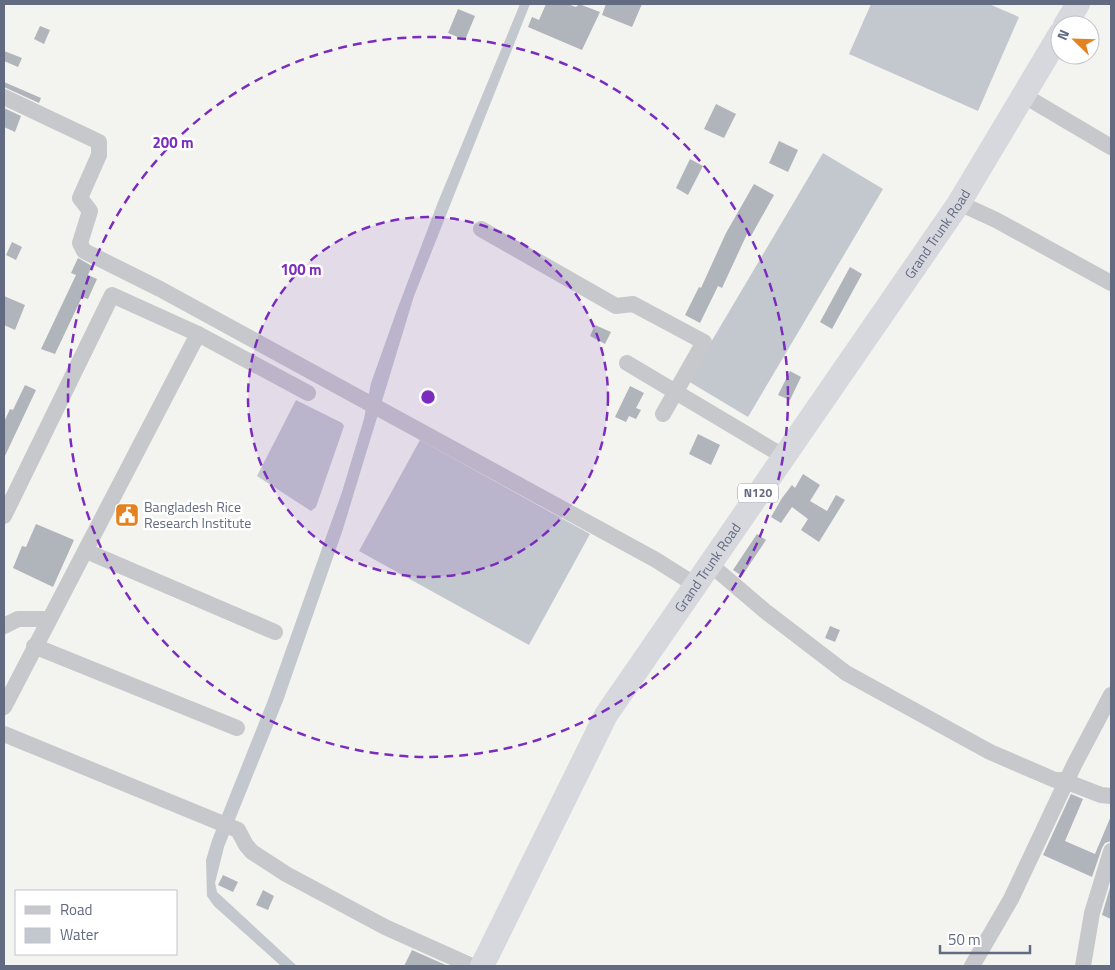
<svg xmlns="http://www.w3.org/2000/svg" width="1115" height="970" viewBox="0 0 1115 970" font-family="'Titillium Web',sans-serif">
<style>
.water{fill:#c3c8cf}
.building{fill:#b0b4bb}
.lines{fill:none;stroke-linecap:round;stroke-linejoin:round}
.minor{stroke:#c6c8cc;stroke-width:16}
.highway{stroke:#d6d8de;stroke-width:24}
.ring{fill:none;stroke:#7b2cbf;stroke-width:2.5;stroke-dasharray:9 6}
.labels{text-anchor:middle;stroke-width:5;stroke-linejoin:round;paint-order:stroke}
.shield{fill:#fff;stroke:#9197a7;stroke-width:1}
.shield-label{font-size:12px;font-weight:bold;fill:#626b81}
.street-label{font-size:14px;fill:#626b81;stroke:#fff}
.poi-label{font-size:14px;fill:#626b81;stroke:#fff;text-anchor:start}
.centre{fill:#7b2cbf;stroke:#fff;stroke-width:2.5}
.ring-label{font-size:15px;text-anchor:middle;font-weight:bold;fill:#7b2cbf;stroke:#fff;stroke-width:5;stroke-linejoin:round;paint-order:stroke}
</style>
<rect width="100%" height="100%" fill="#f3f4ef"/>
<g class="water">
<path d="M520,4H530L414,296L343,529L283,701L224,847L215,883L217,892L297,966H281L214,906L207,896L206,860L212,840L268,700L342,492L364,419L371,383L397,310L438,202Z"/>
<path d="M871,4H989L1019,17L978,111L849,54Z"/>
<path d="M823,153L883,189L748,417L688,381Z"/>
<path d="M296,400L342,423L344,426L316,507L311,511L257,476Z"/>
<path d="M420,440L590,534L529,645L359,551Z"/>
</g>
<g class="building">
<path d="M546,4H567L576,7L579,4L600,12L582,50L528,27L532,17L539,20Z"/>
<path d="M606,4H642L632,27L602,15Z"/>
<path d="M458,9L475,16L465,40L448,33Z"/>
<path d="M40,26L50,30L44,44L34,39Z"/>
<path d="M4,51L22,58L18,67L4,61Z"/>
<path d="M4,82L41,98L39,103L4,87Z"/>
<path d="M716,104L736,114L724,138L704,129Z"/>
<path d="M4,108L21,116L15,132L4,127Z"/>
<path d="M779,141L798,150L788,172L769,163Z"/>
<path d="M690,159L703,166L688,195L676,188Z"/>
<path d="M754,184L774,195L751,236L747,234L722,288L718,286L700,323L685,315L699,287L701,288L726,233Z"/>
<path d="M12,242L22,247L16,260L6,255Z"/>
<path d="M78,258L92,266L88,275L97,279L88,299L82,297L55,354L41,349L76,275L71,273Z"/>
<path d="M850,267L862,274L832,329L820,322Z"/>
<path d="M4,296L25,305L15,330L4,325Z"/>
<path d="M595,325L611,332L605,344L590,336Z"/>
<path d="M790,371L801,377L790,400L778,395Z"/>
<path d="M25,385L36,390L4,458V422L10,409L13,410Z"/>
<path d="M630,386L644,393L636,408L641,410L636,419L629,416L626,422L615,417Z"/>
<path d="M698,434L720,445L711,465L689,454Z"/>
<path d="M803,474L820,485L810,501L827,511L836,495L845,500L819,542L801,530L808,519L792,507L781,523L771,517L782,498L792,485L795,488Z"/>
<path d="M36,524L74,540L53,587L13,568L22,546L26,547Z"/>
<path d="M757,534L766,540L742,576L733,570Z"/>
<path d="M830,626L840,630L835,642L825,638Z"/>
<path d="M1071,794L1083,799L1065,841L1095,854L1111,816V841L1105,843L1102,848L1092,877L1043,855Z"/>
<path d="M223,875L238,882L233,892L218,885Z"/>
<path d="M1111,884V919L1102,915Z"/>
<path d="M263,890L274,896L268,910L256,905Z"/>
<path d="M412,950L448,966H404Z"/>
</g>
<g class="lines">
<g class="minor">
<path d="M1023,95L1111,147"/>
<path d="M4,97L99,142V155L80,198L90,211L80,243L84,251L160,289L656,560L694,584"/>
<path d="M959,203L996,220L1111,283"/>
<path d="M481,229L616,306L633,304L704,342L663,414"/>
<path d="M627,363L783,456"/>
<path d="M4,516L112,295L198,334"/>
<path d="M86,551L275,632"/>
<path d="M711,565L765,611L846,673L990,752L1055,780H1062L1101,795L1111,796"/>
<path d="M4,626L18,619H49"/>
<path d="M34,646L237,728"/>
<path d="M4,707L198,334L308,393"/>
<path d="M4,734L238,830L246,845L252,852L286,874L385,927L472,966"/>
<path d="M972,966L1011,899L1074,765L1111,695"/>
<path d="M1083,966L1092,913L1111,851"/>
</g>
<g class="highway">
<path d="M1065,25L1078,4"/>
<path id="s1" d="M482,966L606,715L959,203L1060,34"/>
</g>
</g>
<circle cx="428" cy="397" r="180" fill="#7b2cbf" fill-opacity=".12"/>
<g class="ring">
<circle cx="428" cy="397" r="180"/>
<circle cx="428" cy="397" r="360"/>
</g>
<defs>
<symbol id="civic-square" viewBox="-11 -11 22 22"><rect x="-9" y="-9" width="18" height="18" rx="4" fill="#e4821f" stroke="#fff"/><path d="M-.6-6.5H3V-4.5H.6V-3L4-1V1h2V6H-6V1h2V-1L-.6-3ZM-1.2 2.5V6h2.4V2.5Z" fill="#fff"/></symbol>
</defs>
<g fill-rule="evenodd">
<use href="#civic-square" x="113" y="501" width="28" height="28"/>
</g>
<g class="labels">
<rect class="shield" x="738" y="483.5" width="40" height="19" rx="4"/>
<g class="shield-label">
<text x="758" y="497">N120</text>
</g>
<g class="street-label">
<text dy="5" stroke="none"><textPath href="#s1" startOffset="864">Grand Trunk Road</textPath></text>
<text dy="5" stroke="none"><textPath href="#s1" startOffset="459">Grand Trunk Road</textPath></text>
</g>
<g class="poi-label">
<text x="144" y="512">Bangladesh Rice<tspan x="144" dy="16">Research Institute</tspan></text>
</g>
</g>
<circle cx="428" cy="397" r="8" class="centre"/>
<g class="ring-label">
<text x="173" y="148">200 m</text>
<text x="301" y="275">100 m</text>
</g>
<rect width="1115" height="970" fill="none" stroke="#626b81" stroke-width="10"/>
<rect x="15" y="890" width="162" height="65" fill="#ffffff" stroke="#c0c4cd"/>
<rect x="25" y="906" width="25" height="8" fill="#c6c8cc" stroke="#c0c4cd"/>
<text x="60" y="915" font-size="15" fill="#626b81">Road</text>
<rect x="25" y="928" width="25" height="15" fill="#c3c8cf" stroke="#c0c4cd"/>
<text x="60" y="940" font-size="15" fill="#626b81">Water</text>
<g transform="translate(1075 40) rotate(293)"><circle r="24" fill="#ffffff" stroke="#c0c4cd"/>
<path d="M0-4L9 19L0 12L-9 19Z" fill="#e4821f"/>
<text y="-8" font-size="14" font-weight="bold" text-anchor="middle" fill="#626b81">N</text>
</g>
<path d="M940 945v8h90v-8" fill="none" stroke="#626b81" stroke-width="2.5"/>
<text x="948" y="945" font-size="15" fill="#626b81" stroke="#ffffff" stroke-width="4" paint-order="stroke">50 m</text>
</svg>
